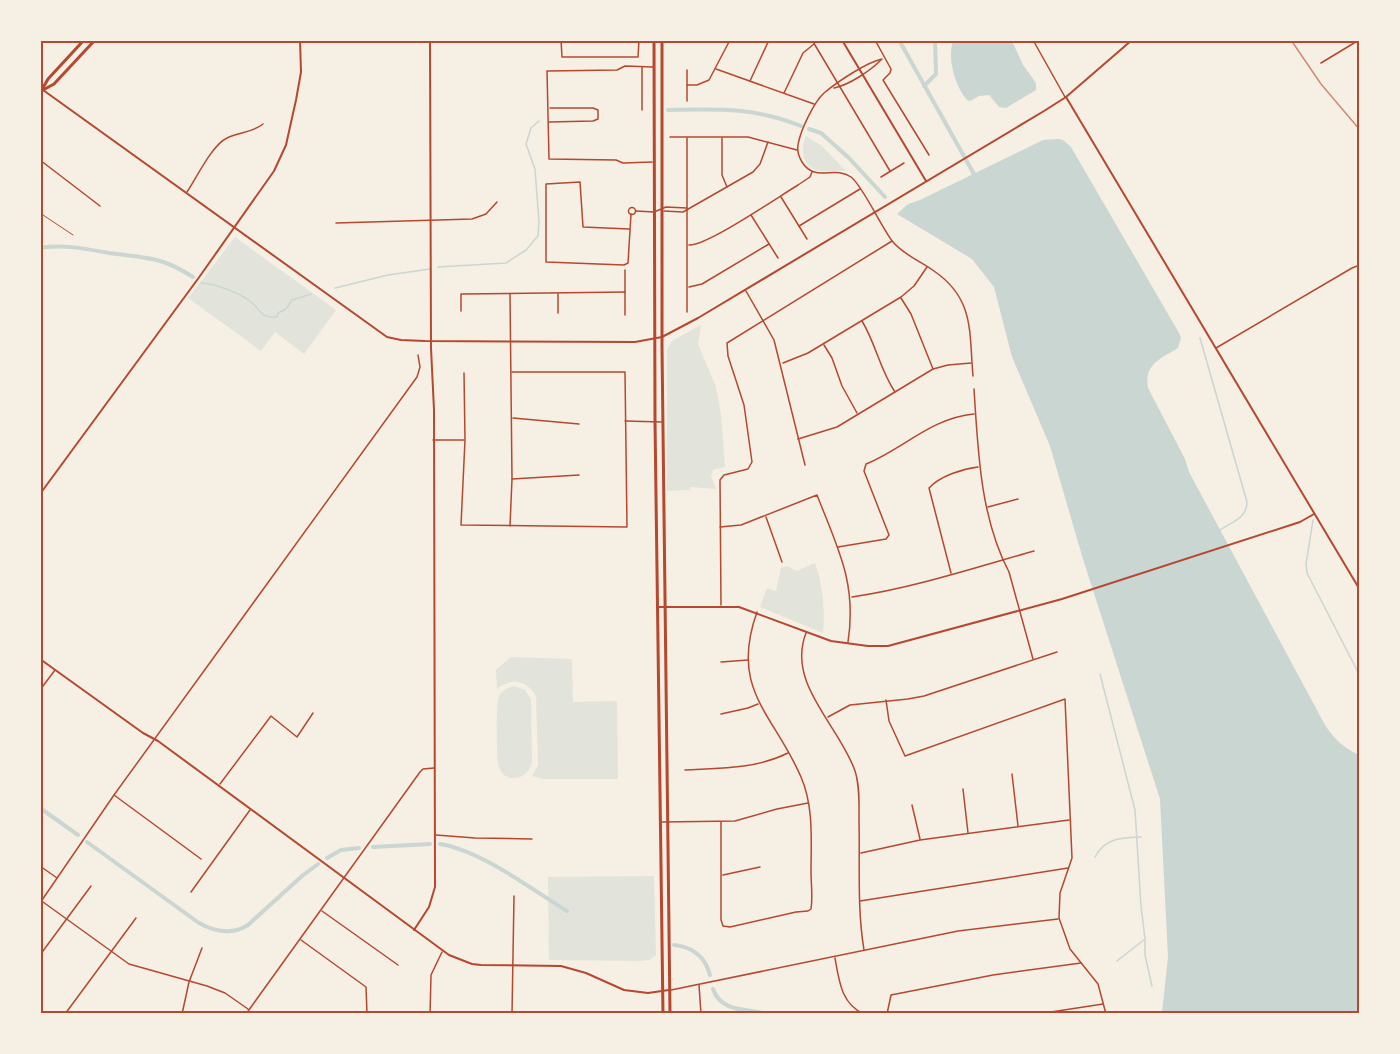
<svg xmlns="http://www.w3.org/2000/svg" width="1400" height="1054" viewBox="0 0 1400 1054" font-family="Barlow,sans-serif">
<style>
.green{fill:#e2e4dc}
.water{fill:#c9d6d2}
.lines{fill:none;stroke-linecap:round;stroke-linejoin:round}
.stream{stroke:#c9d6d2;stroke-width:1.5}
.canal{stroke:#c9d6d2;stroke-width:4}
.service{stroke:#b5482f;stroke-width:1}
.minor{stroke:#b5482f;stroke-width:1.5}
.tertiary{stroke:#b5482f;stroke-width:2}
.secondary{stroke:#b5482f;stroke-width:2}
.primary{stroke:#b5482f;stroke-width:3}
.rail{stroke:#cf8b77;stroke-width:1.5}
.neatline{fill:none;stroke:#b5482f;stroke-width:2}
</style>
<rect width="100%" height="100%" fill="#f6efe4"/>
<g class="green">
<path d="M806,136L822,146L846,171C838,170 829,172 821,171C803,169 799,150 806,136Z"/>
<path d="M235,237L336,310L304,354L275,332L261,351L188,298Z"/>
<path d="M701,325L698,344L716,387L721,414L725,467L713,470L711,476L716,489L690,487V490L667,491V350L672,341Z"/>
<path d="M815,563C823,586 825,608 823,633L760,607L767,588L776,591L781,568L787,566L797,571Z"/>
<path d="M511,657L572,659L573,702L617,701L618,779H543L532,776L538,765L536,696C527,680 511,677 497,689L496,670Z"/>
<path d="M514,686L525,690L531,699L532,762C529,779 506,786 499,767C496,761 496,701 499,696C502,690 508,688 514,686Z"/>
<path d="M654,876L656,955L649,960L640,961L549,960L548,877Z"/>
</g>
<g class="water">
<path d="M953,41H1012L1023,65L1036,83V90L1006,108L999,107L989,95L979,96L970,101L967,100C955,86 947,58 953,41Z"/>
<path d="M1058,139L1063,140L1071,147L1179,333L1181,338L1178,348C1160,359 1144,364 1148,388L1185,459L1189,472L1325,725C1334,739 1344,748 1359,755V1013H1162L1168,957L1160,799L1083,559L1050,446L1012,357L994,287L972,259L897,214L908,204L920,200L1043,140Z"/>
</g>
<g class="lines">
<g class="stream">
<path d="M438,267L506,263L526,250L538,236L539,222L535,169L526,144L531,128L539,121"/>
<path d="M201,283C214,283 239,293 250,301C261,309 258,318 277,317L278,313L286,309L292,300L311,294"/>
<path d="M335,288L388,275L430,269"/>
<path d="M1200,338L1247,502C1247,518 1232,522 1220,530"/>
<path d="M1313,520L1306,564L1307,573L1360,676"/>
<path d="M1100,674L1135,810L1141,906L1145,939L1117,961"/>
<path d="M1095,857C1105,838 1121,838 1141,837"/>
<path d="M1145,940V955L1152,986"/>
</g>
<g class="canal">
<path d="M899,40L975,176"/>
<path d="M924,86L936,74L935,40"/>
<path d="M668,110C718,109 753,107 801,126"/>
<path d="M809,129L821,133L849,158L885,197"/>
<path d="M40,248C64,244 86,249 109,253C145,258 161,256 193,277"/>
<path d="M40,808L78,835"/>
<path d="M87,842L199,923C215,932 232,935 248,925L302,876L318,864"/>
<path d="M440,844C482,851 531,889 567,911"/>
<path d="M373,847L430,844"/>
<path d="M327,858L341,850L359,848"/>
<path d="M674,945C693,947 705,956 710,975"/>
<path d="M713,989C721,1013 747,1008 767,1014"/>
</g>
<path class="service" d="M40,213L73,235"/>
<g class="minor">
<path d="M561,40L562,57H638L639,40"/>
<path d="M812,40L890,171"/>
<path d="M875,40L891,69L890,73L883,80L929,155"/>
<path d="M1033,40L1065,97"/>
<path d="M882,59C867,62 837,82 824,93C814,102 800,131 798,145C797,151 799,157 802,162C815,183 834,165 851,177C863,186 881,227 893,242C904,255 920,261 934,271C975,299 969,333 973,376"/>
<path d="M1321,63L1359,40"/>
<path d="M642,67V110"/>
<path d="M716,69L814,104"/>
<path d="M687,70V101"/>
<path d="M750,81L769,40"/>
<path d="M687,85H697L709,80L730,40"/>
<path d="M834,88C849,85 870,71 881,60"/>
<path d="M784,93L803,53L814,44"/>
<path d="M1359,106H1360"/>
<path d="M549,122L593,121L598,119V110L593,108H550"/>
<path d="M670,137H748L797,150"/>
<path d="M687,138V312"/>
<path d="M722,138V175L727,187"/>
<path d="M40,160L100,206"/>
<path d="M652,162L623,163L616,160L549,159L547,71L617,70L625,66L653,67"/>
<path d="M881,177L904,163"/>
<path d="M187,192C197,177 212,145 227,138C239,132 252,133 263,124"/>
<path d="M781,197L807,239"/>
<circle cx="632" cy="211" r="3.5"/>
<path d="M636,211L654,212L666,207L687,208"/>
<path d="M664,211L683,212L753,172L760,164L768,142"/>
<path d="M751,215L778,258"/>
<path d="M336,223L472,219L486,214L497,202"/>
<path d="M799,226L860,189"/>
<path d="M629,229L583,227L580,182L546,184V262L624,265L628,263L631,214"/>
<path d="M689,245C707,246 778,197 798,185L810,177L812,172"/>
<path d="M625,270V315"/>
<path d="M689,287L702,284L769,244"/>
<path d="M746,291L774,340L805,465"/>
<path d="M558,294V313"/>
<path d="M901,298L911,314L933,369"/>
<path d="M461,311V294L625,292"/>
<path d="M862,321C876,344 880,370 895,392"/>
<path d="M824,345L832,358L842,386L857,413"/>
<path d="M1216,348L1352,268L1360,265"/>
<path d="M783,363L808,353L901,297L914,286L927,267"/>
<path d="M464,373L465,440L461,525L627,527L625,372H512"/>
<path d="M974,389C978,450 980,517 1009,572L1033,659"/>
<path d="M513,418L579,424"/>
<path d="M625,421L662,422"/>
<path d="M798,439L837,427L933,369L948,365L971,363"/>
<path d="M433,440H464"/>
<path d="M512,479L579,475"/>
<path d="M988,507L1018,499"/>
<path d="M766,517L782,562"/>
<path d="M510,526L512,479L510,294"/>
<path d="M720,527L741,525L817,495C838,549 857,583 848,642"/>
<path d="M838,547L886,539L889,535L864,471L866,464C903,449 931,418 974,414"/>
<path d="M951,573L929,488C940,476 962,469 978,467"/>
<path d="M852,597C913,588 974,568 1034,551"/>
<path d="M721,605L720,480L724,475L748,469L752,462L744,405L728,356L727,343L892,241"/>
<path d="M806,633C786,684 840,726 855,771C860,786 859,805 859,821C860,864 857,908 864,950"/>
<path d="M721,662L748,660"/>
<path d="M40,690L55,670"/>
<path d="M886,700L889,721L905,756L1065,699L1072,858L1060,893L1059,918L1070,949L1098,984L1106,1014"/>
<path d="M721,714L748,708L758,704"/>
<path d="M828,717L850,705L908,699L924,696L1057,652"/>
<path d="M685,770C720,768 756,769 788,753"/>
<path d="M1012,774L1018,826"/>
<path d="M220,784L271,716L297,737L313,713"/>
<path d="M963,789L968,833"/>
<path d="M114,795L201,859"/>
<path d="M912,805L920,839"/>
<path d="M662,822L735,821L777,809L808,803"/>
<path d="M721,822V920L723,926L730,927L796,912L808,911L811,909C813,897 811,884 811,872C811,840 814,807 801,777C774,714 729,690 757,612"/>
<path d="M436,835L475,838L532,839"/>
<path d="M861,853L920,840L1069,820"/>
<path d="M40,866L57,878"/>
<path d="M723,875L760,867"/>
<path d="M191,892L250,810"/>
<path d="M860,901L1068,868"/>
<path d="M43,902L129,964L207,986L225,993L248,1009"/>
<path d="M40,903L114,795L417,377L420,367L418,355"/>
<path d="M322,911L398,965"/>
<path d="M301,940L366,987L367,1014"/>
<path d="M40,955L91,886"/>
<path d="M835,958C839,980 841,1004 864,1014"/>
<path d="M699,985L701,1014"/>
<path d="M671,990L958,931L1058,919"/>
<path d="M65,1014L136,918"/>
<path d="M182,1014L189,982L202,948"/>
<path d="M246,1014L420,772L423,769L434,768"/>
<path d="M430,1014L431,975L442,952"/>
<path d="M512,1014L514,896"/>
<path d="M887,1014L891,995L993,975L1081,963"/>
<path d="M1038,1014L1103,1004"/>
</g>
<g class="tertiary">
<path d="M842,40L926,181"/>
<path d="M658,607H739L831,641L868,646H888L1062,599L1300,522L1314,514"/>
<path d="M40,659L143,733L158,741L449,955L472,964L481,965L561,966L586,973L624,990L648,993L669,990"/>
<path d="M414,930L429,907L435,887L434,410L431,348L430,40"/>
</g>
<g class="secondary">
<path d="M43,90L387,337L401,340L425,341L635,342L662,337L698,318L1044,111L1066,97L1132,40"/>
<path d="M1066,97L1360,590"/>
<path d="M40,494L200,276L274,171L286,145L296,100L301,72L300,40"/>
</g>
<g class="primary">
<path d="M654,40L655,421L663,1014"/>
<path d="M662,40V347L670,1014"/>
<path d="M43,90L54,84L95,40"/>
<path d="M40,93L48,79L84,40"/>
</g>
<path class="rail" d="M1291,40L1321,84L1360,130"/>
</g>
<rect width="1400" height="1054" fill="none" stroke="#f6efe4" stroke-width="84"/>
<rect x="42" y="42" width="1316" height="970" class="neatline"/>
</svg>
